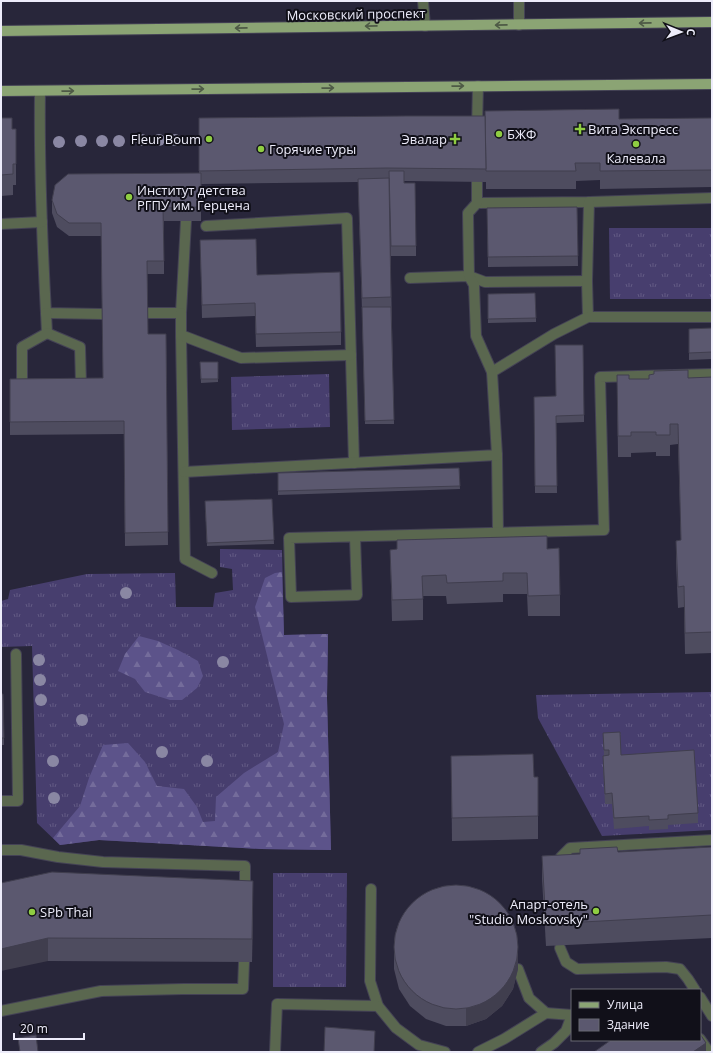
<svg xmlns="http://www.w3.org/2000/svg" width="713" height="1053" viewBox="0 0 713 1053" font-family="'Open Sans',sans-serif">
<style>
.grass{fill:url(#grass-tufts)}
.forest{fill:url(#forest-firs)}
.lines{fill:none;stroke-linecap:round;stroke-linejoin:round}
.service-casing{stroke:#444255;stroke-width:12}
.primary-casing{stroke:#444255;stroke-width:12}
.service{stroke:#5a674f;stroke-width:10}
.primary{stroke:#8ba474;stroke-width:10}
.tree{fill:#8a87a3}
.wall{fill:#4e4c5f}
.shaded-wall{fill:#403e4e}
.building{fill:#5b586f;stroke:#403e4e}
.oneway{stroke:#4e5a46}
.poi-dot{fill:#8fcd42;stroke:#111019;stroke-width:1.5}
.labels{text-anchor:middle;stroke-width:4;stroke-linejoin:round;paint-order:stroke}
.street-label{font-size:13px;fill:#edecfa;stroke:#111019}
.poi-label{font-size:13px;fill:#edecfa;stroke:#111019;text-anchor:start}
</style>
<defs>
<pattern id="grass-tufts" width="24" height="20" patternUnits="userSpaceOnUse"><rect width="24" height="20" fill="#473e6e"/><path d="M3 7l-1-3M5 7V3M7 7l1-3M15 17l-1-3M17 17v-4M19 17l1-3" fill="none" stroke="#625a84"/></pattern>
<pattern id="forest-firs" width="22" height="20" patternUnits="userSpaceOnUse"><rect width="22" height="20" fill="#5c538a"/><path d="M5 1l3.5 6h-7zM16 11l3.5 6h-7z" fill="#746c9b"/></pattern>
</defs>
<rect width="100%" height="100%" fill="#28263a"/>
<g class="grass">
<path d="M609,228H712V299H610Z"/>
<path d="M329,374L330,427L232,430L231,377Z"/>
<path d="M220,549L282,550L284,635L328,634L327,698L331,850L261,849L99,840L60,845L37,823L32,646L1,647V601L8,599L10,590L87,574L175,573L176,607H213L215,593L233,590L232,569L220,567Z"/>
<path d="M712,692V830L602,836L538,718L536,695Z"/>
<path d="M273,873H347L346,987H273Z"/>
</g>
<g class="forest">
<path d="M282,572L284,635L328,634L327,698L331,850L261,849L99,840L60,845L53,838L80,806L89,778L103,745L128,743L145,762L157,786L184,789L197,807L203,822L215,821L216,797L244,773L278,752L284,724L255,607L265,578L275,573Z"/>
<path d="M139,636L158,641L178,650L198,661L203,676L197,688L182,700H170L145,692L135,679L118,671L125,654Z"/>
</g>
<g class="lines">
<defs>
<g id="service">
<path d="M423,1L425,26"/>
<path d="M519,1V25"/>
<path d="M40,91C39,165 42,239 46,313L102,314"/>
<path d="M477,129L478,86"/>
<path d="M477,203L589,202L712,198"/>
<path d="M1,224L42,222"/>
<path d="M206,226L347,218L354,463"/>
<path d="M410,278L469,276L485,282L587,281"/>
<path d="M46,313L47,333L80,347L81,384"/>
<path d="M147,313H181L186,221"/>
<path d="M181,313V335L185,559L212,573"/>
<path d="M588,317L587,281L589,202"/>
<path d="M181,335L241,358L351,355"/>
<path d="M492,372L554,334L588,317H712"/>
<path d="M22,382V347L47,333"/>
<path d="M497,455L498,533"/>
<path d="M184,472L497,455L492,372L476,336L474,285L469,276L468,213L477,203V182"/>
<path d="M355,537L357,595L291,597L289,538L604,530L600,377L712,374"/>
<path d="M1,801H18L16,654"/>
<path d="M1,850H21L58,857L103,862L245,866V894"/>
<path d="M558,866L561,857L570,848L712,840"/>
<path d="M371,889L370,981L378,1006L396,1028L419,1045L445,1052"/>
<path d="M560,948L566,962L577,969L666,967L680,969L688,979L695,990"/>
<path d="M518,969L529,998L546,1013"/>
<path d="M700,997L712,1016"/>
<path d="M1,1011L101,991L183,989H243L244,962"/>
<path d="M700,1039L709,1052"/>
<path d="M275,1052L277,1004L378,1006"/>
<path d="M478,1052L504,1039L546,1013L572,1015"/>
<path d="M541,1052L554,1043L566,1031L572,1015"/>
</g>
<g id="primary">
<path d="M1,31L712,22"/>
<path d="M1,91L712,84"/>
</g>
</defs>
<use href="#service" class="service-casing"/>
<use href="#primary" class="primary-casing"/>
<use href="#service" class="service"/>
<use href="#primary" class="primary"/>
</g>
<g class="tree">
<circle cx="142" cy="140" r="6"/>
<circle cx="159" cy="140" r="6"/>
<circle cx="175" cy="140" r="6"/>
<circle cx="81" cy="141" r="6"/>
<circle cx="102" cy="141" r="6"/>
<circle cx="119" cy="141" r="6"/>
<circle cx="59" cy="142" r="6"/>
<circle cx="126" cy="593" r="6"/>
<circle cx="39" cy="660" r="6"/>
<circle cx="223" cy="662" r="6"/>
<circle cx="40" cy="680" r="6"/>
<circle cx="41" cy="700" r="6"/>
<circle cx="82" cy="720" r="6"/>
<circle cx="162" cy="752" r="6"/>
<circle cx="53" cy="761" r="6"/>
<circle cx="207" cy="761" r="6"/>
<circle cx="54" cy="798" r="6"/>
</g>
<g class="wall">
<path d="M1,118L12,129L16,164V185H13V195L1,196Z"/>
<path d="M199,118L619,119L712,118V187L600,189V180L576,181V189H486V170V182L404,181L416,246V256H391L389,181L394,424H365L362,311L358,182L201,184V221H164V274H147L148,334H166L168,545L125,546L124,434L10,435V379L103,378L101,236H69L57,227L52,213V200L199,173Z"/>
<path d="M577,207L578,266L488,267L487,208Z"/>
<path d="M200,240L257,275L341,332V345L256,347L255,316L202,318Z"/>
<path d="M488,294L536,318V322L488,323Z"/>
<path d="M712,328V359L689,360V329Z"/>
<path d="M200,362H218V382L201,383Z"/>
<path d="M654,371L688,378L712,377V653L685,654L684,607L678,608L676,562V541L681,540L678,444L670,445V456H656V452L631,453V457H618L617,375L629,379H649L654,374Z"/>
<path d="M534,397L584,415V422L556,423L557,493H535Z"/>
<path d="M459,468L460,489L278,495V473Z"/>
<path d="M272,499L274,544L207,546L205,501Z"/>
<path d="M547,549L560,595V616H528L527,594H503V602L447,604L446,596H423V620L392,621L390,550Z"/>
<path d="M1,694L4,738V745H1Z"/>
<path d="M603,733L621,755L698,813V823L668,825V829L649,830V826L614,829L612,804H605L603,766V756H604Z"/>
<path d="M451,756L534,777L538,816V839L452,841Z"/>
<path d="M712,847V938L546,946L542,879V856Z"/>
<path d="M1,883L253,904L252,962L48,961Z"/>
<path d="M394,952L518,969L513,989L502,1006L486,1019L466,1026H446L426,1019L410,1006L399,989L394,969Z"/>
</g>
<g class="shaded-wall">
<path d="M253,881V904L252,962V939Z"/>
<path d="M48,938V961L1,971V949Z"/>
<path d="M518,952V969L513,989L502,1006L486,1019L466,1026V1008Z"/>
<path d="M706,1043V1052H693Z"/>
</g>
<g class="building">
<path d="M619,109V119L712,118V170L600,171V163H575L576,171H486L485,111Z"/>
<path d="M405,116H485L486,169L387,168L199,171V118Z"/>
<path d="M1,118H12V129H16V164H13V174L1,175Z"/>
<path d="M389,171H404V183H415L416,246H391Z"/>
<path d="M201,173V207L163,208L164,261H147L148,334H166L168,532L125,533L124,421L10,422V379L103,378L101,223H69L57,214L52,200L55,185L68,174Z"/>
<path d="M389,178L391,297L362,298L358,179Z"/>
<path d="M577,207L578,256L488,257L487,208Z"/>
<path d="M256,239L257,275L340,272L341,332L256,334L255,303L202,305L200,240Z"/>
<path d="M535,293L536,318L488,319V294Z"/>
<path d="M362,307H391L394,420L365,421Z"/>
<path d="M712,328V352L689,353V329Z"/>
<path d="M555,345H583L584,415L556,416L557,486H535L534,397L556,396Z"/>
<path d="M200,362H218V379H201Z"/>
<path d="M688,370V378L712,377V632L685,633L684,586L678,587L676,541L681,540L678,424H670V435H656V432H631V436H618L617,375H629V379H649V375L654,374V371Z"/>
<path d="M459,468L460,486L278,491V473Z"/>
<path d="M272,499L274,540L207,543L205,501Z"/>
<path d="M547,536V549L559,548L560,595L528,596L527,573H503V581L447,583L446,575L422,576L423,599L392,600L390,550L397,549V540Z"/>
<path d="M1,694H3L4,738H1Z"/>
<path d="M620,732L621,755L694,750L698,813L668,815V819L649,820V816L614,818L612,793L605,794L603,756L609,755V750H604L603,733Z"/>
<path d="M533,754L534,777H538V816L452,818L451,756Z"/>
<path d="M617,847L618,852L712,847V915L546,924L542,856L580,854V849Z"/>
<path d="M52,872L253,881L252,939L48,938L1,949V883Z"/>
<circle cx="456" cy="947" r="62"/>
<path d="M325,1027L375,1031L374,1052H324Z"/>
<path d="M700,1034L706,1043L693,1052H594L611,1040H700Z"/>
<path d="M36,1035L38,1052H20L18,1038Z"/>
</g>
<defs><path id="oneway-shaft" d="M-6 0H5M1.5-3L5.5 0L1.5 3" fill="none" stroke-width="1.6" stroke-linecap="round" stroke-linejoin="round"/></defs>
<g class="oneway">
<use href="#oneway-shaft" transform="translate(645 23) rotate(179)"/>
<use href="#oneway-shaft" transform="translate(501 25) rotate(179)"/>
<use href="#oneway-shaft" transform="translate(371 26) rotate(179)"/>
<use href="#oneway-shaft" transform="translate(241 28) rotate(179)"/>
<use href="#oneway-shaft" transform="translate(458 86) rotate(-1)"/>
<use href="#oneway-shaft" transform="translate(328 88) rotate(-1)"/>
<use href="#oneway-shaft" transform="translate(198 89) rotate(-1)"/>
<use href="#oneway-shaft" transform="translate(68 91) rotate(-1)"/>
</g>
<g class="poi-dot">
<path d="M578 123h4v4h4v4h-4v4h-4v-4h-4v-4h4z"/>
<circle cx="499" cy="134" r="4"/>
<circle cx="209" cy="139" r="4"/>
<path d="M453 133h4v4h4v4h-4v4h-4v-4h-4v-4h4z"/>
<circle cx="636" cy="144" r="4"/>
<circle cx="261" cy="149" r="4"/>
<circle cx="129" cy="197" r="4"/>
<circle cx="596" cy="911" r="4"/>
<circle cx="32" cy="912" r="4"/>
</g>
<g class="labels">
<g class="street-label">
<text transform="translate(356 14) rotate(-1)" y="5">Московский проспект</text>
</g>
<g class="poi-label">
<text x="588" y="134">Вита Экспресс</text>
<text x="507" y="139">БЖФ</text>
<text x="201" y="144" text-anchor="end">Fleur Boum</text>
<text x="447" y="144" text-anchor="end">Эвалар</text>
<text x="269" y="154">Горячие туры</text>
<text x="636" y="163" text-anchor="middle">Калевала</text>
<text x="137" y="195">Институт детства<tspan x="137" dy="15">РГПУ им. Герцена</tspan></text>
<text x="588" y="909" text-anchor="end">Апарт-отель<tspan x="588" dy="15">"Studio Moskovsky"</tspan></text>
<text x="40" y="917">SPb Thai</text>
</g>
</g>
<rect width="713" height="1053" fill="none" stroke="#edecfa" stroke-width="4"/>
<rect x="571" y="989" width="130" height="52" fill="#111019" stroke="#696873"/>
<rect x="579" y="1002" width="20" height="6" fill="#8ba474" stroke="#696873"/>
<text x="607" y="1009" font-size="12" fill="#edecfa">Улица</text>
<rect x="579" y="1019" width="20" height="12" fill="#5b586f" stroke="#696873"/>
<text x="607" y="1029" font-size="12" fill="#edecfa">Здание</text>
<g transform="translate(681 32) rotate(91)" stroke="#111019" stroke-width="3" paint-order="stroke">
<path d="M0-3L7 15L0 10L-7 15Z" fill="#edecfa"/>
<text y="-6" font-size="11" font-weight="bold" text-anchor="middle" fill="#edecfa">С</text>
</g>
<path d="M14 1033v6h70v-6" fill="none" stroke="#edecfa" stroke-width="2"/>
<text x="20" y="1033" font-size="12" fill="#edecfa" stroke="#111019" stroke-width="3" paint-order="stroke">20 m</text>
</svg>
